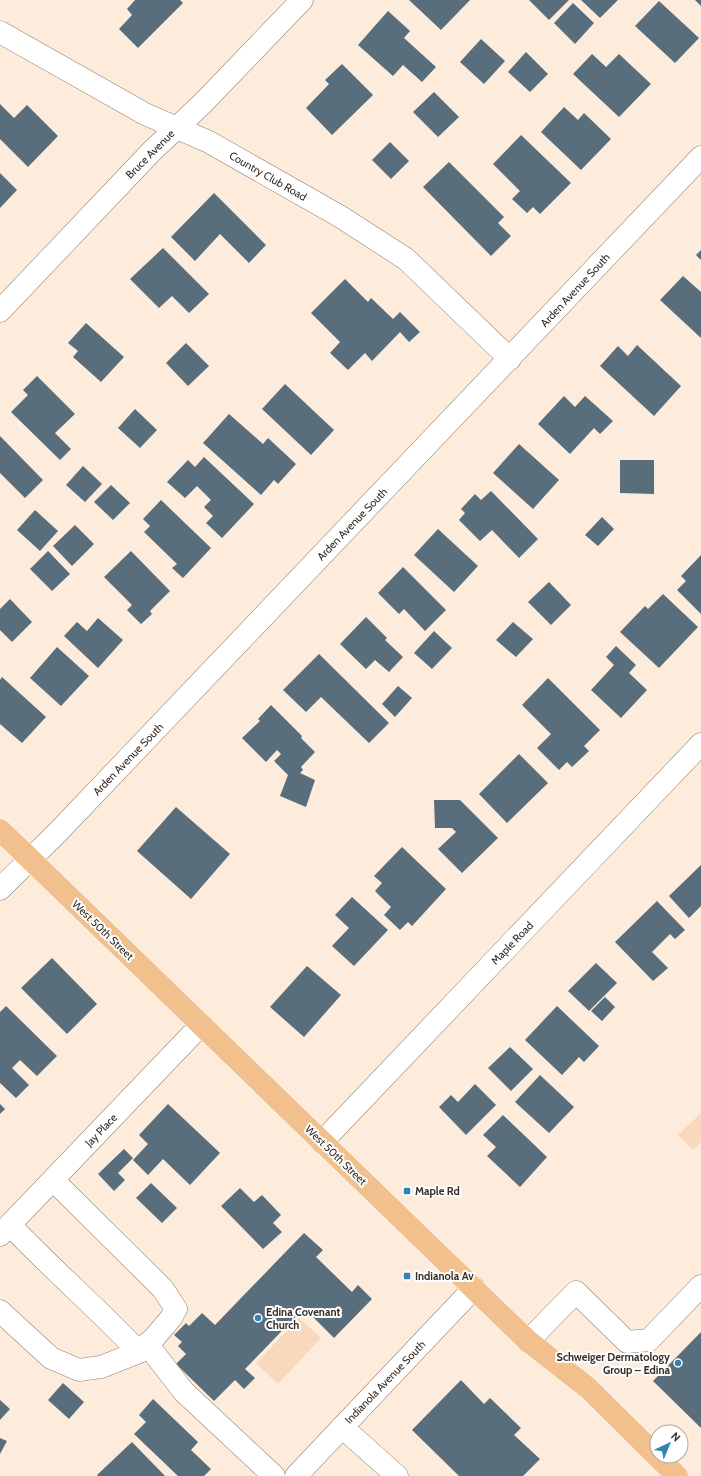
<svg xmlns="http://www.w3.org/2000/svg" width="701" height="1476" viewBox="0 0 701 1476" font-family="Cabin,sans-serif">
<style>
.green{fill:#f9d9bd}
.building{fill:#586e7d}
.lines{fill:none;stroke-linecap:round;stroke-linejoin:round}
.minor-casing{stroke:#94806f;stroke-width:23}
.major-casing{stroke:#fff;stroke-width:23}
.minor{stroke:#fff;stroke-width:22}
.major{stroke:#f1c08c;stroke-width:22}
.poi-dot{fill:#3084b4;stroke:#fff;stroke-width:1.5}
.labels{text-anchor:middle;stroke-width:4;stroke-linejoin:round;paint-order:stroke}
.street-label{font-size:11px;fill:#352d26;stroke:#fff}
.poi-label{font-size:11px;font-weight:bold;fill:#352d26;stroke:#fff;text-anchor:start}
</style>
<rect width="100%" height="100%" fill="#fdebdb"/>
<g class="green">
<path d="M701,1113V1142L693,1150L678,1135Z"/>
<path d="M299,1318L321,1338L278,1384L256,1363Z"/>
</g>
<g class="building">
<path d="M135,0H180L183,3L138,48L119,29L132,15L127,9Z"/>
<path d="M409,0H470L441,30Z"/>
<path d="M529,0H569L549,20Z"/>
<path d="M581,0H618L600,18Z"/>
<path d="M695,0H701V6Z"/>
<path d="M659,1L699,38L675,63L635,26Z"/>
<path d="M573,3L594,23L575,44L554,23Z"/>
<path d="M388,11L410,31L404,38L436,67L422,82L403,65L393,76L358,45Z"/>
<path d="M481,39L505,61L484,84L460,62Z"/>
<path d="M526,52L548,74L530,92L508,72Z"/>
<path d="M592,54L606,67L619,54L651,84L619,117L573,74Z"/>
<path d="M342,64L373,95L332,135L306,108L329,84L325,80Z"/>
<path d="M434,92L459,117L438,137L413,112Z"/>
<path d="M0,104L14,118L27,105L58,136L28,167L0,139Z"/>
<path d="M564,107L578,120L584,113L611,139L581,170L541,132Z"/>
<path d="M521,135L571,183L540,214L533,207L527,213L512,199L520,191L493,164Z"/>
<path d="M390,142L409,161L391,179L372,160Z"/>
<path d="M449,162L504,217L498,223L511,236L491,256L423,187Z"/>
<path d="M0,173L17,190L0,208Z"/>
<path d="M214,193L266,245L249,263L220,234L195,261L171,237Z"/>
<path d="M163,248L209,294L189,313L172,296L159,308L130,279Z"/>
<path d="M701,250V260L696,255Z"/>
<path d="M683,276L701,292V338L660,300Z"/>
<path d="M345,279L368,302L371,298L393,319L400,312L420,332L409,342L400,332L372,361L365,353L348,370L330,353L340,342L311,313Z"/>
<path d="M86,323L124,357L101,382L73,357L78,351L68,343Z"/>
<path d="M186,343L209,366L188,386L166,363Z"/>
<path d="M637,345L681,386L654,416L600,366L618,346L628,356Z"/>
<path d="M37,376L75,414L55,433L71,449L60,460L11,412L28,395L23,390Z"/>
<path d="M285,384L334,430L311,455L262,409Z"/>
<path d="M564,396L575,407L585,396L613,421L600,434L594,428L570,454L538,424Z"/>
<path d="M135,409L157,430L140,448L118,428Z"/>
<path d="M229,414L263,444L268,438L296,464L278,484L274,480L261,495L203,443Z"/>
<path d="M0,436L43,480L25,498L0,473Z"/>
<path d="M519,444L559,480L533,509L493,473Z"/>
<path d="M204,457L254,504L222,538L206,523L213,516L204,507L211,500L197,486L185,498L167,482L188,460L195,467Z"/>
<path d="M620,460H654V494L620,493Z"/>
<path d="M83,466L102,484L85,502L66,485Z"/>
<path d="M111,485L130,503L113,520L94,502Z"/>
<path d="M491,491L538,539L519,558L492,530L480,541L459,520L465,513L461,509L475,494L481,500Z"/>
<path d="M161,500L211,548L183,578L172,568L177,564L144,532L150,526L143,519Z"/>
<path d="M35,510L58,531L40,551L17,530Z"/>
<path d="M602,517L614,529L598,546L585,535Z"/>
<path d="M75,525L94,544L72,566L53,546Z"/>
<path d="M438,529L478,566L454,592L414,555Z"/>
<path d="M48,551L70,574L52,591L30,569Z"/>
<path d="M131,551L170,591L150,611L152,614L141,624L127,610L132,605L104,577Z"/>
<path d="M701,555V614L677,590L686,581L681,576Z"/>
<path d="M403,567L446,610L425,631L404,609L399,614L378,593Z"/>
<path d="M549,582L571,605L551,625L528,602Z"/>
<path d="M663,594L698,627L659,668L620,632L645,606L648,609Z"/>
<path d="M10,599L32,622L12,642L0,630V609Z"/>
<path d="M366,617L387,638L385,640L403,657L389,672L375,660L366,669L340,644Z"/>
<path d="M98,618L123,640L98,668L64,636L77,622L87,631Z"/>
<path d="M513,622L533,639L516,657L496,640Z"/>
<path d="M434,631L452,648L432,669L414,653Z"/>
<path d="M616,646L636,665L629,673L647,690L621,718L591,690L614,665L606,657Z"/>
<path d="M57,647L89,676L61,706L30,678Z"/>
<path d="M319,654L389,723L369,743L321,697L306,712L283,690Z"/>
<path d="M2,677L46,717L22,743L0,724V680Z"/>
<path d="M548,678L600,730L584,746L589,751L572,767L567,762L559,770L537,748L551,734L522,705Z"/>
<path d="M398,686L412,698L395,717L382,704Z"/>
<path d="M271,705L302,736L301,738L315,752L301,767L303,770L300,773L315,780L306,807L280,796L288,775L274,761L281,754L277,750L266,762L242,738L260,721L258,719Z"/>
<path d="M519,754L548,783L507,823L479,794Z"/>
<path d="M434,800H460L498,838L462,873L438,849L456,832L452,828H435Z"/>
<path d="M176,807L230,854L191,899L137,851Z"/>
<path d="M402,847L446,889L412,926L408,922L400,930L384,915L391,907L375,891L382,883L374,876Z"/>
<path d="M701,865V906L689,918L669,896Z"/>
<path d="M352,897L388,930L354,966L332,946L349,928L335,915Z"/>
<path d="M657,901L685,930L675,939L670,934L652,952L668,968L653,981L615,942Z"/>
<path d="M52,958L97,1004L67,1034L21,988Z"/>
<path d="M596,963L617,983L589,1011L568,991Z"/>
<path d="M307,966L341,995L304,1037L270,1007Z"/>
<path d="M605,997L615,1007L602,1021L591,1011Z"/>
<path d="M6,1006L57,1056L37,1076L20,1060L12,1068L29,1085L16,1098L0,1083V1012Z"/>
<path d="M557,1006L599,1046L584,1062L579,1057L562,1075L525,1040Z"/>
<path d="M510,1047L533,1069L511,1091L488,1068Z"/>
<path d="M540,1075L574,1107L549,1133L515,1102Z"/>
<path d="M475,1084L496,1105L466,1135L439,1107L451,1095L458,1102Z"/>
<path d="M0,1104L5,1109L0,1114Z"/>
<path d="M168,1104L220,1153L190,1185L163,1159L148,1175L133,1160L148,1144L139,1135Z"/>
<path d="M503,1115L547,1157L520,1187L487,1156L496,1147L483,1135Z"/>
<path d="M124,1149L133,1158L118,1173L125,1180L114,1191L98,1174Z"/>
<path d="M151,1183L177,1208L162,1223L136,1198Z"/>
<path d="M240,1188L254,1202L262,1195L281,1215L273,1223L282,1232L263,1249L221,1206Z"/>
<path d="M304,1233L323,1250L316,1257L352,1292L358,1285L372,1299L334,1338L304,1308L245,1369L255,1378L244,1389L235,1380L214,1401L176,1364L186,1354L178,1346L182,1342L174,1335L186,1323L189,1326L202,1313L215,1325Z"/>
<path d="M701,1332V1428L653,1381Z"/>
<path d="M461,1380L484,1404L490,1398L521,1428L514,1435L540,1459L523,1476H459L412,1430Z"/>
<path d="M63,1383L84,1402L69,1419L48,1400Z"/>
<path d="M153,1399L198,1442L191,1450L211,1469L204,1476H178L134,1434L146,1422L139,1415Z"/>
<path d="M0,1400L10,1409L0,1420Z"/>
<path d="M0,1438L7,1441L0,1454Z"/>
<path d="M132,1442L165,1476H98L97,1475Z"/>
</g>
<g class="lines">
<defs>
<g id="minor">
<path d="M0,32L145,114L209,142L341,217L406,259L510,359"/>
<path d="M0,311L152,151L202,104L302,0"/>
<path d="M0,889L57,833L701,157"/>
<path d="M322,1142L701,744"/>
<path d="M10,1225C52,1269 97,1308 139,1352"/>
<path d="M0,1235L201,1025"/>
<path d="M0,1311L51,1358L79,1370L101,1367L139,1352L154,1338L171,1318L176,1309L163,1289L53,1180"/>
<path d="M528,1341L576,1292L627,1342L649,1340L701,1286"/>
<path d="M147,1344L184,1392L274,1476"/>
<path d="M342,1427L397,1476"/>
<path d="M296,1476L474,1288"/>
</g>
<path id="major" d="M0,830L528,1341L588,1388L677,1476"/>
</defs>
<use href="#minor" class="minor-casing"/>
<use href="#major" class="major-casing"/>
<use href="#minor" class="minor"/>
<use href="#major" class="major"/>
</g>
<g class="poi-dot">
<rect x="403" y="1187" width="8" height="8" rx="2"/>
<rect x="403" y="1272" width="8" height="8" rx="2"/>
<circle cx="258" cy="1318" r="4"/>
<circle cx="678" cy="1363" r="4"/>
</g>
<g class="labels">
<g class="street-label">
<text transform="translate(150 154) rotate(-45)" y="4">Bruce Avenue</text>
<text transform="translate(268 176) rotate(30)" y="4">Country Club Road</text>
<text transform="translate(575 290) rotate(-47)" y="4">Arden Avenue South</text>
<text transform="translate(352 524) rotate(-46)" y="4">Arden Avenue South</text>
<text transform="translate(128 759) rotate(-46)" y="4">Arden Avenue South</text>
<text transform="translate(103 930) rotate(44)" y="4">West 50th Street</text>
<text transform="translate(512 943) rotate(-46)" y="4">Maple Road</text>
<text transform="translate(101 1130) rotate(-46)" y="4">Jay Place</text>
<text transform="translate(336 1155) rotate(44)" y="4">West 50th Street</text>
<text transform="translate(385 1382) rotate(-46)" y="4">Indianola Avenue South</text>
</g>
<g class="poi-label">
<text x="415" y="1195">Maple Rd</text>
<text x="415" y="1280">Indianola Av</text>
<text x="266" y="1316">Edina Covenant<tspan x="266" dy="13">Church</tspan></text>
<text x="670" y="1361" text-anchor="end">Schweiger Dermatology<tspan x="670" dy="13">Group – Edina</tspan></text>
</g>
</g>
<g transform="translate(669 1444) rotate(44)"><circle r="19" fill="#ffffff" stroke="#aeaba8"/>
<path d="M0-3L7 15L0 10L-7 15Z" fill="#3084b4"/>
<text y="-6" font-size="11" font-weight="bold" text-anchor="middle" fill="#352d26">N</text>
</g>
</svg>
